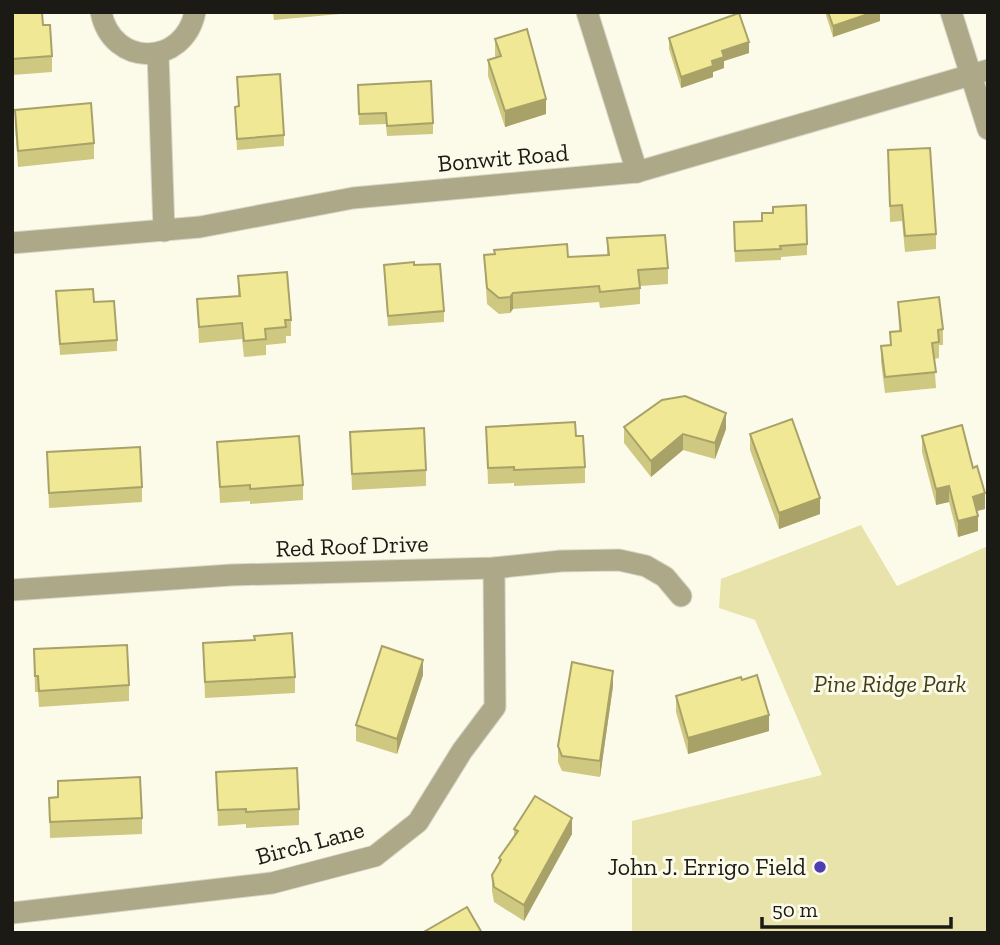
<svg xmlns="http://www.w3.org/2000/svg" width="1000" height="945" viewBox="0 0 1000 945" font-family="'Zilla Slab',serif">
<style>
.green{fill:#e8e2ab}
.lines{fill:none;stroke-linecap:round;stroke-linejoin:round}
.street-casing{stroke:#d8d7c8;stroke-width:23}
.street{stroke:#ada988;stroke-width:21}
.wall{fill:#cec880}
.shaded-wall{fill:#a8a268}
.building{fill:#f0e895;stroke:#a8a268;stroke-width:2}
.poi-dot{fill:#4e3db4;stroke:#fcfbea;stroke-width:2.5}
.labels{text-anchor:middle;stroke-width:6;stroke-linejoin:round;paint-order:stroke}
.street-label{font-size:24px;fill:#1b1a14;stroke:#fcfbea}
.park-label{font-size:24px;font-style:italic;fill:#3f3c18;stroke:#fcfbea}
.poi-label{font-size:24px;fill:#1b1a14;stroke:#fcfbea;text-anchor:end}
</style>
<rect width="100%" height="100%" fill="#fcfbea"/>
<path class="green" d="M861,525L897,586L988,546V933H632V821L822,775L755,620L719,608L721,579Z"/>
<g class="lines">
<defs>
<g id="street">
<path d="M101,12C112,68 184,67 195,12"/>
<path d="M587,12L637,172"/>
<path d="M951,12L988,129"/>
<path d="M158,54L164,231"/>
<path d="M12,243L200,227L353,198L637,172L988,70"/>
<path d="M12,590L231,575L494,568L561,561L619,560L646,566L665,577L681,596"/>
<path d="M12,913L272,883L375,856L418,822L462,751L495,707L494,568"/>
</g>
</defs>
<use href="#street" class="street-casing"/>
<use href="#street" class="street"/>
</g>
<g class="wall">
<path d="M12,12L52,56V72L12,75Z"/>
<path d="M273,12H340V14L274,20Z"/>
<path d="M825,12H880V21L833,37Z"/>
<path d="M669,38L749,53L724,61V68L713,72V77L681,88L669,49Z"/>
<path d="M495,39L546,114L505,127L488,76V60L496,58L495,55Z"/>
<path d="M237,77L284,135V146L237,150L235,107L238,106Z"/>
<path d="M358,85L433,123V134L387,136L386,124L359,125Z"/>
<path d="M15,110L94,143V159L18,167L15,125Z"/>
<path d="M888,150L936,234V249L905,252L902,221L890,222Z"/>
<path d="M734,233L807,244V255L781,257V260L735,262Z"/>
<path d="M607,238L668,268V284L640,286V304L600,308L599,302L513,309L510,313L499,314L487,304L484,255L494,254V250L568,257L607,255Z"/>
<path d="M384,265H414L444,311V322L388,326Z"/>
<path d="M238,276L291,320V336H286V343L266,345V355L244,357L242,339L199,343L197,299L238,296Z"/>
<path d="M56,291L94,302L117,340V351L60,355Z"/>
<path d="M898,302L943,329V345H939V358L934,359L936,388L885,393L881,362V346H890V332L899,331Z"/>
<path d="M486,427L576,436L585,467V483L514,486V483L488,484Z"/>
<path d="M624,427L726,429L715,459L683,450L651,477L624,443Z"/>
<path d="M350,432L426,470V486L352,490Z"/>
<path d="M750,434L820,514L779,529L750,450Z"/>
<path d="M922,436L985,509L977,511L978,531L958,537L949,502L936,505L922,452Z"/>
<path d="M217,442L303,485V500L250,504V501L220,503Z"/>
<path d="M47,452L142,487V502L49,508Z"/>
<path d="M203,643L295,677V693L205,698Z"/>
<path d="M34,649L129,685V701L39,707L38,692H35Z"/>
<path d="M423,675L397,754L356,741V725Z"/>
<path d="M613,686L600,777L562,771L558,762V746Z"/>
<path d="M676,696L769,731L688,754L676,712Z"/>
<path d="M216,772L299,809V825L246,828V824L218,826Z"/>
<path d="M58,781L142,818V834L50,838L49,798L58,797Z"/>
<path d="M514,829L572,834L524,921L494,902L492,891V875L499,862V858L514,836Z"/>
</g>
<g class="shaded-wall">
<path d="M874,12H880V21L833,37V26Z"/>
<path d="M749,42V53L724,61V68L713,72V77L681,88V77L712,61L722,51Z"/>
<path d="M546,99V114L505,127V111Z"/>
<path d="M513,293V309L510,313V297Z"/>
<path d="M726,413V429L715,459V443Z"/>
<path d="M683,434V450L651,477V461Z"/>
<path d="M949,486V502L936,505V489Z"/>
<path d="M985,493V509L973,512V497Z"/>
<path d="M820,498V514L779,529V513Z"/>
<path d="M978,516V531L958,537V521Z"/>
<path d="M423,660V675L397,754V739Z"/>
<path d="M613,671V686L600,777V761Z"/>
<path d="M769,715V731L688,754V738Z"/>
<path d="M572,818V834L524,921V905Z"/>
</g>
<g class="building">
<path d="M12,12H42L43,25H50L52,56L12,59Z"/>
<path d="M828,12H874L833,26Z"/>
<path d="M739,13L749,42L722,51L724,57L712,61L713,66L681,77L669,38Z"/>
<path d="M527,29L546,99L505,111L488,60L501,56L495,39Z"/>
<path d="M280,74L284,135L237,139L235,107L239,106L237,77Z"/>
<path d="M431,81L433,123L387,126L386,113L359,114L358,85Z"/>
<path d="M91,103L94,143L18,151L15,110Z"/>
<path d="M930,148L936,234L905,236L902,205L890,206L888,150Z"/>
<path d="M806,205L807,244L780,246L781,249L735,251L734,222L762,221V213H773V207Z"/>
<path d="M665,235L668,268L638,270L640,288L600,292L599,286L513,293L510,297L499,298L487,288L484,255L495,254L494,250L567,244L568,257L609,255L607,238Z"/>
<path d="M414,262V265L440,264L444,311L388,316L384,265Z"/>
<path d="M287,272L291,320H285L286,327L265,329L266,339L244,341L242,323L199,327L197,299L240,296L238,276Z"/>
<path d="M93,289L94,302L114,301L117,340L60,344L56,291Z"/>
<path d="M939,297L943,329L938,330L939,342L932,343L936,372L885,377L881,346L891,345L890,332L901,331L898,302Z"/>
<path d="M685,396L726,413L715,443L683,434L651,461L624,427L662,400Z"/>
<path d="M792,419L820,498L779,513L750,434Z"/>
<path d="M575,422L576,436H583L585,467L514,470V467L488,468L486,427Z"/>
<path d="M962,425L973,468L977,466L985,493L973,497L978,516L958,521L949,486L936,489L922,436Z"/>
<path d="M424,428L426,470L352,474L350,432Z"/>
<path d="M299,436L303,485L250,489V485L220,487L217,442Z"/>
<path d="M140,447L142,487L49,493L47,452Z"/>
<path d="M292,633L295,677L205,682L203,643L255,640L254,636Z"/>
<path d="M127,645L129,685L39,691L38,676H35L34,649Z"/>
<path d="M382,646L423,660L397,739L356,725Z"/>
<path d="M572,662L613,671L600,761L562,756L558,746Z"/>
<path d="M757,675L769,715L688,738L676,696L741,677L742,680Z"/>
<path d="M297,768L299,809L246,812V809L218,810L216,772Z"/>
<path d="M140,777L142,818L50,822L49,798L58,797V781Z"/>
<path d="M535,796L572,818L524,905L494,887L492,875L501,860L499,858L518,831L514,829Z"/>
<path d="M467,907L482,933H422Z"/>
</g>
<circle class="poi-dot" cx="820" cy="867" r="7"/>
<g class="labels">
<g class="street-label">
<text transform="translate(503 158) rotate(-5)" y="8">Bonwit Road</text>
<text transform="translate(352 546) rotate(-2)" y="8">Red Roof Drive</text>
<text transform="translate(310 843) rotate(-15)" y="8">Birch Lane</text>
</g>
<g class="park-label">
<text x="890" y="692">Pine Ridge Park</text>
</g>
<g class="poi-label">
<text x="806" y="875">John J. Errigo Field</text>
</g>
</g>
<rect width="1000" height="945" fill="none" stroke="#1b1a14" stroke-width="28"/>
<path d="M762 917v10h189v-10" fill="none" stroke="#1b1a14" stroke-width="3.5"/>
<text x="772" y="917" font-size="21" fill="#1b1a14" stroke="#fcfbea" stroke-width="5" paint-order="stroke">50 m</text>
</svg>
